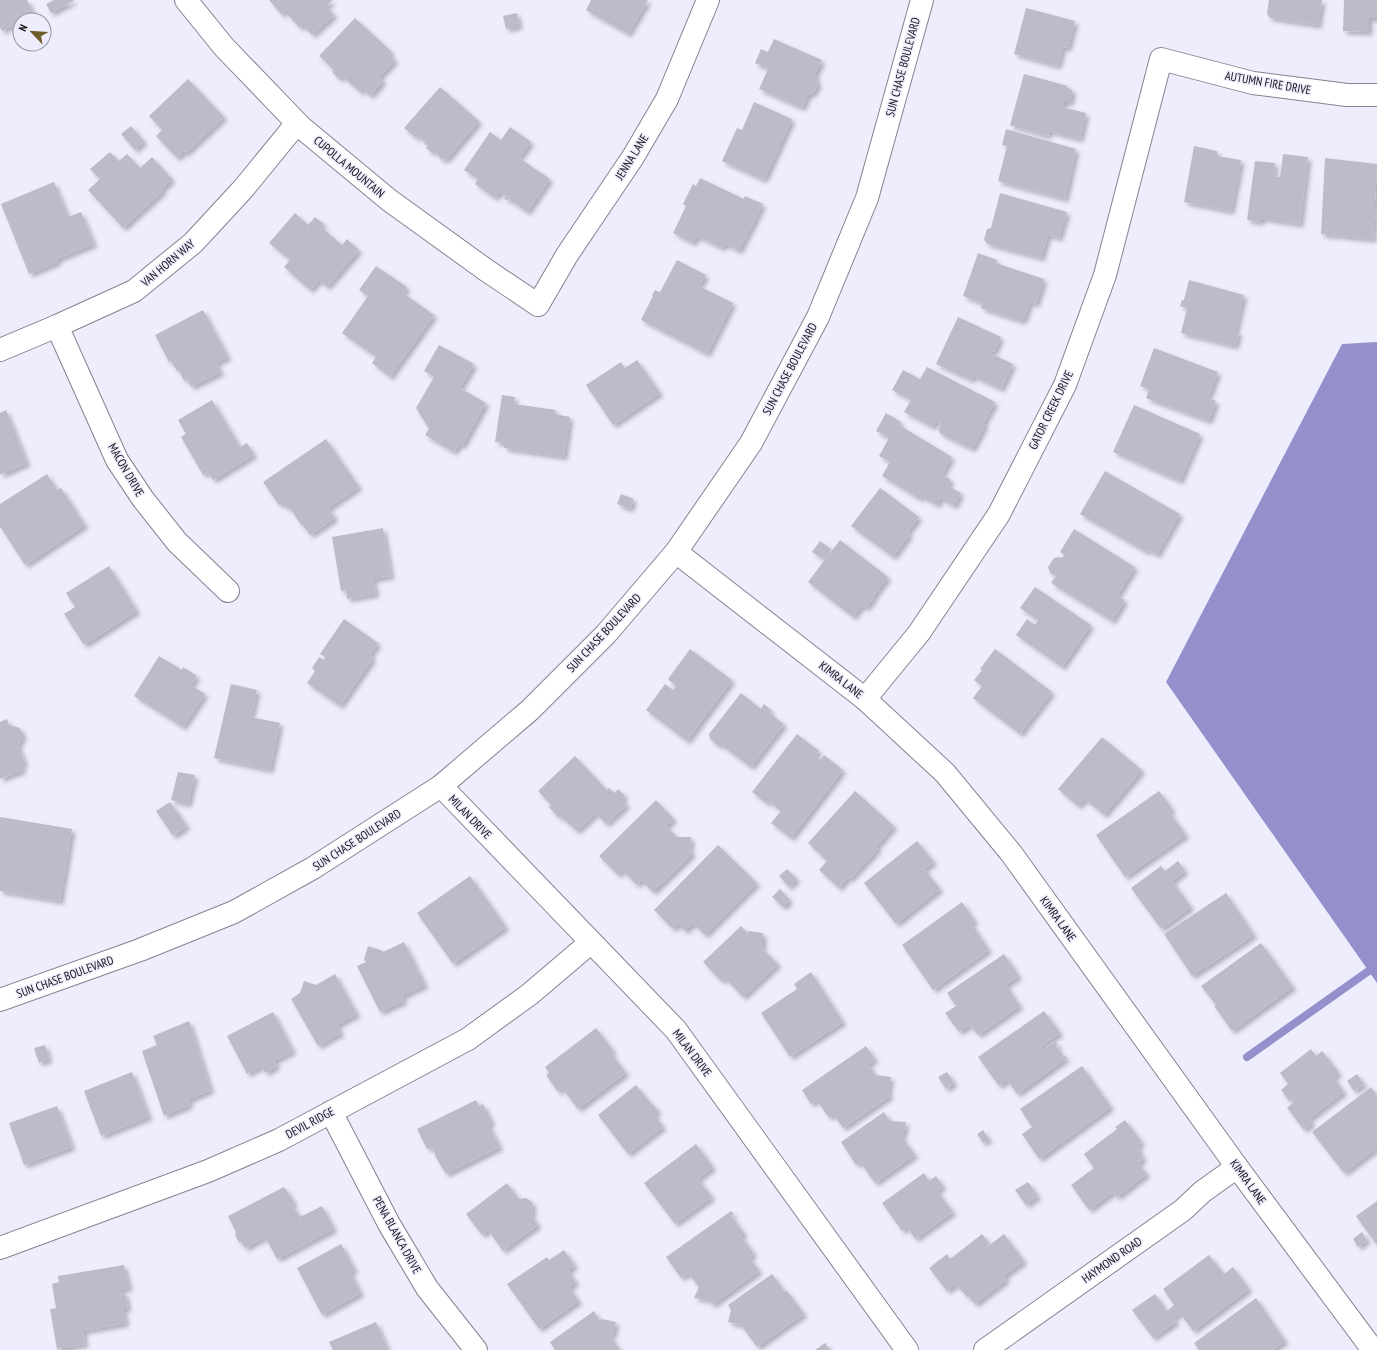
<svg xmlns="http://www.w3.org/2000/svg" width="1377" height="1350" viewBox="0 0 1377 1350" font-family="'PT Sans Narrow',sans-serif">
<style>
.water{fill:#9490cb}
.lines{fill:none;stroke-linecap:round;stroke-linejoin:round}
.stream{stroke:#9490cb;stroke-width:8}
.building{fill:#bbbbc9;filter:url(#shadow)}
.minor-casing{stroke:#838391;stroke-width:24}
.minor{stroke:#fff;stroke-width:22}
.labels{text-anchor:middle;stroke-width:3;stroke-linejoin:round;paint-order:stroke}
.street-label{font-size:12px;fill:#141419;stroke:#eeedfd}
</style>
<defs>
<filter id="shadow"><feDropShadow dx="3.5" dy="3.5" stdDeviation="2" flood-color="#0004"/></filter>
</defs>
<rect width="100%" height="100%" fill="#eeedfd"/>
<path class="water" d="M1377,342V983L1166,682L1342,344Z"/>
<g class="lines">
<path class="stream" d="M1247,1057L1377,965"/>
</g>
<g class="building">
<path d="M0,0H27L34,14L2,31L0,27Z"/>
<path d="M54,0H75L51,13L46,4Z"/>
<path d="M269,0H333L326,6L334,15L312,35L303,25L300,28L287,14L291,10L289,8L282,15Z"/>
<path d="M591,0H648L628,34L586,10Z"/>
<path d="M1269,0H1322L1318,25L1270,18L1267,14Z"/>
<path d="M1344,0H1377V18H1369V32L1343,31Z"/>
<path d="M1026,8L1075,21L1068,48L1063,47L1058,66L1014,54Z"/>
<path d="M517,13L519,26L506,29L503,16Z"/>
<path d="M355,18L392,52L389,54L395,60L379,77L383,81L370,96L363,89L360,92L342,76L339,79L332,72L334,70L319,56Z"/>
<path d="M774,39L822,60L815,74L818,84L814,92L808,95L802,108L759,89L768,69L755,63L761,49L768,52Z"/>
<path d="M1024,74L1068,86L1067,87L1073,91L1070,102H1064L1062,107L1086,113L1080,139L1049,131L1048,136L1010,125Z"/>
<path d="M188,79L224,117L186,153L184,151L177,158L156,136L162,130L149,116Z"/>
<path d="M440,87L479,121L446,160L444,158L442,160L434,151L432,153L426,148L428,146L424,143L425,142L418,136L416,138L404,128Z"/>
<path d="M754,102L792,119L764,180L722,161L737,128L742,130Z"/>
<path d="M131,126L144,141L135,150L121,134Z"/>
<path d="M510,127L531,142L519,158L550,179L527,212L508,199L507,200L504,199L506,196L499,192L495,198L475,184L478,179L464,170L490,132L501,140Z"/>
<path d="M1006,129L1076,149L1065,199L998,181L1007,146L1002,145Z"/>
<path d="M1194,146L1217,151V156L1241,160L1231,211L1184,202Z"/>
<path d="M110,152L119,161L127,154L140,168L152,157L172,179L161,190L163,191L123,228L88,190L100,179L90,169Z"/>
<path d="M1283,154L1308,157L1300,224L1261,218V222L1247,220L1255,161L1275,163L1274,176L1280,177Z"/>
<path d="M1325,158L1377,164L1373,239L1321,234Z"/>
<path d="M700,178L744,199L745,196L763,204L739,251L725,244L722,248L697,236L693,243L673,233L686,206L683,204L693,184L696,186Z"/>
<path d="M54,182L68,217L81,212L94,244L57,259L58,262L29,274L1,204Z"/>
<path d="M1000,193L1067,212L1059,238L1048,235L1041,258L988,244L984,240L987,229L991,228Z"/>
<path d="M295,213L308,225L315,217L324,224L321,227L342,245L347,239L359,250L327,287L319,280L310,290L284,267L290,260L269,243Z"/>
<path d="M978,253L997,260L996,263L1044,279L1036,304L1030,302L1024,319L1021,321L981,308L982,303L963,296Z"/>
<path d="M677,260L706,275L699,286L733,303L707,354L641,320L653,296L652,295L655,290L660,292Z"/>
<path d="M376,266L407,287L403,293L434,315L390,377L372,363L376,357L342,333L368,296L359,290Z"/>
<path d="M1189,280L1244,295L1235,332H1239L1235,346L1181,333L1187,308L1180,306L1182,300H1184Z"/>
<path d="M203,310L228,357L216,363L221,372L191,387L187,379L184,381L179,370L177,371L171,361L169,362L155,335Z"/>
<path d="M958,317L1001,337L994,352L991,351L990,353L1013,364L1001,389L973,376L971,380L936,364Z"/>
<path d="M439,345L474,364L460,388L486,403L462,446L459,444L454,452L425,435L429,429L416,408L434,377L424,371Z"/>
<path d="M1154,348L1218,372L1208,398L1216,401L1209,421L1146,398L1149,389L1140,386Z"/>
<path d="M637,360L660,393L613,425L586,385L621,362L625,368Z"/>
<path d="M927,367L995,402L983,424L985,425L972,449L939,433L940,432L938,430L941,424L936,421L933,427L904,412L911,400L892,390L903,370L920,379Z"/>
<path d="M502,395L515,397L514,404L556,410L555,414L570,417L564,457L504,448V443L495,442Z"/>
<path d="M212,400L240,447L247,443L254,455L213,480L208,472L203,475L181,437L186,434L178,420Z"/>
<path d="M1134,405L1200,434L1180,481L1113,452Z"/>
<path d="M6,410L27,463L0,475V413Z"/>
<path d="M886,413L901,422L899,425L952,457L942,474L951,480L948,486L961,493L954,506L940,498L937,505L921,496L920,499L882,476L890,462L879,456L889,438L876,431Z"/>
<path d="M326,439L359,487L328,508L335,518L310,535L303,525L302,526L289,507L287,509L283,503L279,505L263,482Z"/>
<path d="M1105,471L1180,514L1157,555L1148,550L1146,552L1080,514Z"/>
<path d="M47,474L57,490L61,488L85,525L25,565L1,528H0V504Z"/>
<path d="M880,488L919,517L907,533L910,534L893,557L851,526Z"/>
<path d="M621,494L634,499L630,509L617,504Z"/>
<path d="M383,528L391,576L373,579L376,594L347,599L346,590L341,591L332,537Z"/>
<path d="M1074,529L1135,567L1117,596L1125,600L1112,621L1051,583L1056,576L1050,573L1048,567L1054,558L1060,557L1062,558L1064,555L1060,552Z"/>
<path d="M840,540L888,577L873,597L874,598L866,608L862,605L853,617L808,582Z"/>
<path d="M820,541L831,549L823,559L812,552Z"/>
<path d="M109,566L137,611L84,645L64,614L75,607L66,593Z"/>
<path d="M1035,587L1091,625L1062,667L1016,635L1027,619L1035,625L1038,620L1020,608Z"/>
<path d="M344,619L378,643L370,655L373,658L340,706L307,683L315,671L312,668L319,657L324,660L325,657L320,654Z"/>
<path d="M690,649L732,680L687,741L646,710L665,684L673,690L676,686L668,679Z"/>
<path d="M995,649L1052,692L1020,734L973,698L982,686L974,680L982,670L980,669Z"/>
<path d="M159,656L182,670L183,667L197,676L191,685L205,694L183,727L134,696Z"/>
<path d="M231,684L257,690L251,717L280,723L270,770L214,758Z"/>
<path d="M741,693L761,709L764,704L771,710L769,713L784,724L751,767L721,745H717L710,739L709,734Z"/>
<path d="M7,719L9,725L20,728L23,735L18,746L25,763L21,764L23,770L0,779V722Z"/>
<path d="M797,734L819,751L815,756L820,760L824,755L843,770L791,838L771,823L781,811L768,801L766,803L752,792Z"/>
<path d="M1102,737L1142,770L1104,815L1085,799L1078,806L1058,789Z"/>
<path d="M575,756L607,790L609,788L615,793L618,789L625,796L622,800L627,805L606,824L596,813L577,831L560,816L559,818L549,807L551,805L538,791Z"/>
<path d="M178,772L195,775L188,804L171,800Z"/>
<path d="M855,791L894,826L876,847L878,849L850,879L848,877L839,888L819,870L827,861L808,843Z"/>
<path d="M1159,791L1172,809L1169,812L1186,835L1125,877L1096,835Z"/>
<path d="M656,800L674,819L666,826L677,837H691L690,851L693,853L653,892L641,880L637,885L622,870L618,875L599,856Z"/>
<path d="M170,802L187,826L173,836L156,811Z"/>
<path d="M0,817L72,829L60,901L0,891Z"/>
<path d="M917,841L934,862L924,869L940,889L896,924L864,883Z"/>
<path d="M718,845L757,883L705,935L693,923L685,931L678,924L673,929L654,910Z"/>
<path d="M1178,861L1185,871L1172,881L1191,907L1161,929L1131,888L1161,866L1165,871Z"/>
<path d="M787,869L797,879L789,887L779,876Z"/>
<path d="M470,876L506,927L453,964L417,913Z"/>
<path d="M780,889L790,900L783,907L772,897Z"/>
<path d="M1226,893L1254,935L1192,976L1164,934Z"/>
<path d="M962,902L975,921L971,923L989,950L933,990L902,945Z"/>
<path d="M741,926L748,933L749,931L763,933V946L761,947L778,964L743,997L725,978L721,981L703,962Z"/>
<path d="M404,942L425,985L402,996L404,1001L380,1012L357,966L366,962L364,960L368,946L383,951V952Z"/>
<path d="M1261,943L1293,987L1232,1031L1214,1006L1216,1005L1201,986Z"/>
<path d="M1004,954L1019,976L1006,985L1020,1006L978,1035L970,1025L959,1032L945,1013L956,1006L947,993Z"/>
<path d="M811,972L843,1022L790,1057L761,1013L797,989L794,984Z"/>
<path d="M335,974L357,1014L337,1025L341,1033L318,1046L291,999L300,993L304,981L316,985Z"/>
<path d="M1044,1011L1060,1033L1040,1047L1043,1050L1055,1041L1058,1045L1056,1046L1064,1057L1065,1055L1067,1058L1017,1094L1007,1080L999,1086L978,1057Z"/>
<path d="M273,1012L293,1051L274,1061L277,1066L265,1073L262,1066L247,1074L227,1036Z"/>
<path d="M189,1021L211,1090L188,1100L190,1105L164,1116L142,1051L157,1045L153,1036Z"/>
<path d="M596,1028L609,1045L613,1051L611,1053L626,1073L578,1109L562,1088L558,1092L546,1075L549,1073L545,1067Z"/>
<path d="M45,1045L49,1059L39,1063L34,1048Z"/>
<path d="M866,1046L875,1059L868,1064L875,1075L891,1077L888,1092L890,1096L843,1128L833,1114L829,1118L817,1100L811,1104L802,1090Z"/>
<path d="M1311,1049L1316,1056L1322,1051L1339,1073L1333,1077L1344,1092L1309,1119L1312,1123L1304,1130L1287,1108L1295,1101L1293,1098L1289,1101L1281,1090L1288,1084L1280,1073Z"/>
<path d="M1082,1066L1111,1107L1039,1159L1022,1134L1032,1127L1020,1109Z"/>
<path d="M132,1072L149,1117L101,1136L84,1091Z"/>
<path d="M947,1072L954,1083L946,1089L938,1077Z"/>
<path d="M1357,1074L1364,1084L1354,1091L1347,1081Z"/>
<path d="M636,1085L652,1105L653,1104L658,1111L654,1114L663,1127L628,1154L598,1115Z"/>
<path d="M1371,1087L1377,1095V1148L1344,1173L1312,1132Z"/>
<path d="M476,1100L479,1106L483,1104L492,1122L488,1124L500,1147L446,1174L435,1156H436L432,1147L427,1149L417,1129Z"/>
<path d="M57,1106L72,1147L24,1165L9,1123Z"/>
<path d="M884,1112L890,1121L906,1122L903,1135L901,1136L915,1155L875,1183L860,1162L856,1165L841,1142Z"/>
<path d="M1125,1120L1142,1142L1138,1145L1140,1154L1144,1158L1138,1163L1147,1174L1117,1197L1113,1192L1089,1210L1071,1185L1094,1168L1084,1154L1117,1129L1115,1127Z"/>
<path d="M983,1130L989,1139L983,1143L977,1134Z"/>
<path d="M696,1144L713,1167L698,1179L712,1197L675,1224L644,1183Z"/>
<path d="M924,1173L929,1181L936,1176L943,1186L937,1191L953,1212L915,1239L907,1227L902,1231L882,1203Z"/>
<path d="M1028,1182L1038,1196L1026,1205L1015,1190Z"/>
<path d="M507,1183L519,1199L526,1198L532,1202L533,1209L531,1215L538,1225L503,1251L490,1233L492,1232L490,1229L482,1235L466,1214Z"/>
<path d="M284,1187L294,1202L292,1205L300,1217L322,1206L334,1229L277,1259L265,1237L245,1248L242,1243L239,1242L235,1235L236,1232L228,1216Z"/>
<path d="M1377,1201V1245L1356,1216Z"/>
<path d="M731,1211L734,1214L731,1216L744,1233L741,1236L754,1254L749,1257L759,1271L712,1305L709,1300L694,1298L699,1287L688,1273L681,1278L666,1257Z"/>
<path d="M1362,1232L1367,1240L1358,1247L1353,1239Z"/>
<path d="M982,1234L989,1243L985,1246L987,1247L1004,1234L1024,1261L1004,1276L1006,1280L975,1304L968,1296L967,1297L956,1284L947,1291L929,1268L947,1254L950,1259Z"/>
<path d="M341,1244L355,1270L350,1272L361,1293L322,1315L297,1268Z"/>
<path d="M564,1250L575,1266L568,1270L576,1282L569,1287L579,1301L539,1329L507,1284L547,1257L549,1260Z"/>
<path d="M1209,1255L1224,1274L1233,1267L1249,1289L1193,1331L1180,1313L1173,1318L1176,1322L1153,1338L1132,1310L1155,1294L1167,1311L1174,1305L1163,1289Z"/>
<path d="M124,1265L129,1288L120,1290L121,1294L125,1293L128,1308L123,1309L126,1323L83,1331L85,1344L57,1349L50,1309L56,1308L52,1284L59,1282L58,1276Z"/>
<path d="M772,1274L785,1292L787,1291L804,1314L757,1347L741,1325L728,1322L731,1310L728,1305Z"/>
<path d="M1256,1298L1285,1341L1272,1350H1199L1194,1343Z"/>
<path d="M594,1311L600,1321L602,1319L616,1322L613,1334L610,1336L620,1350H555L550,1342Z"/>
<path d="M376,1322L388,1350H333L329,1342Z"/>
<path d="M825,1343L830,1350H815Z"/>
</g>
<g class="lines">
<defs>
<g id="minor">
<path d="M186,0L224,47L301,127L389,200L486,270L538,305L567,255L633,157L667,99L708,0"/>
<path d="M57,326L117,460L143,499L177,542L228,591"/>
<path d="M0,350L57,326L134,291L193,243L243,189L297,123"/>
<path d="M676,552L865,699L945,773L1011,853L1237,1167L1373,1350"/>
<path d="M865,699L919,633L999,514L1065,385L1105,275L1161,59L1253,83L1347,95H1377"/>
<path d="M441,786L676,1030L907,1350"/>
<path d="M0,1000L140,950L234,912L313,868L441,786L530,710L606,634L676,552L751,443L818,317L867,198L922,0"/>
<path d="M331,1112L389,1224L427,1288L476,1350"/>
<path d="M0,1248L208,1171L279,1140L468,1039L530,994L590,943"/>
<path d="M985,1350L1183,1210L1202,1192L1237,1167"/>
</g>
</defs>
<use href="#minor" class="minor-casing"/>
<use href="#minor" class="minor"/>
</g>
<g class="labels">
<g class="street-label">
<text transform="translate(903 67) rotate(-75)" y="4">SUN CHASE BOULEVARD</text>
<text transform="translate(1268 83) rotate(10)" y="4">AUTUMN FIRE DRIVE</text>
<text transform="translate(632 157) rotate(-58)" y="4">JENNA LANE</text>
<text transform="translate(349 167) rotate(40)" y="4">CUPOLLA MOUNTAIN</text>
<text transform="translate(168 263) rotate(-40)" y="4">VAN HORN WAY</text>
<text transform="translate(790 369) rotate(-62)" y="4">SUN CHASE BOULEVARD</text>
<text transform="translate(1051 410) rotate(-64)" y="4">GATOR CREEK DRIVE</text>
<text transform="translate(126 470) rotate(60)" y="4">MACON DRIVE</text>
<text transform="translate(604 633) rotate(-47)" y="4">SUN CHASE BOULEVARD</text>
<text transform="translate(841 680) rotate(38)" y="4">KIMRA LANE</text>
<text transform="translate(470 817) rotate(46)" y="4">MILAN DRIVE</text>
<text transform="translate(357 840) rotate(-33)" y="4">SUN CHASE BOULEVARD</text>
<text transform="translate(1058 919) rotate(54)" y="4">KIMRA LANE</text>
<text transform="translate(65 977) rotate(-20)" y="4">SUN CHASE BOULEVARD</text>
<text transform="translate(692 1053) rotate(53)" y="4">MILAN DRIVE</text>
<text transform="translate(310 1123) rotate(-28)" y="4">DEVIL RIDGE</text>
<text transform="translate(1248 1182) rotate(54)" y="4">KIMRA LANE</text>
<text transform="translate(397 1235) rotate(61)" y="4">PENA BLANCA DRIVE</text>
<text transform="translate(1112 1260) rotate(-35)" y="4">HAYMOND ROAD</text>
</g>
</g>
<g transform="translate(32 32) rotate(295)"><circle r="19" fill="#eeedfd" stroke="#9796a2"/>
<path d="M0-3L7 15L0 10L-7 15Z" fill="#705d2c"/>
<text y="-6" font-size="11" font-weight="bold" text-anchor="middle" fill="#141419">N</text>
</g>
</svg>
